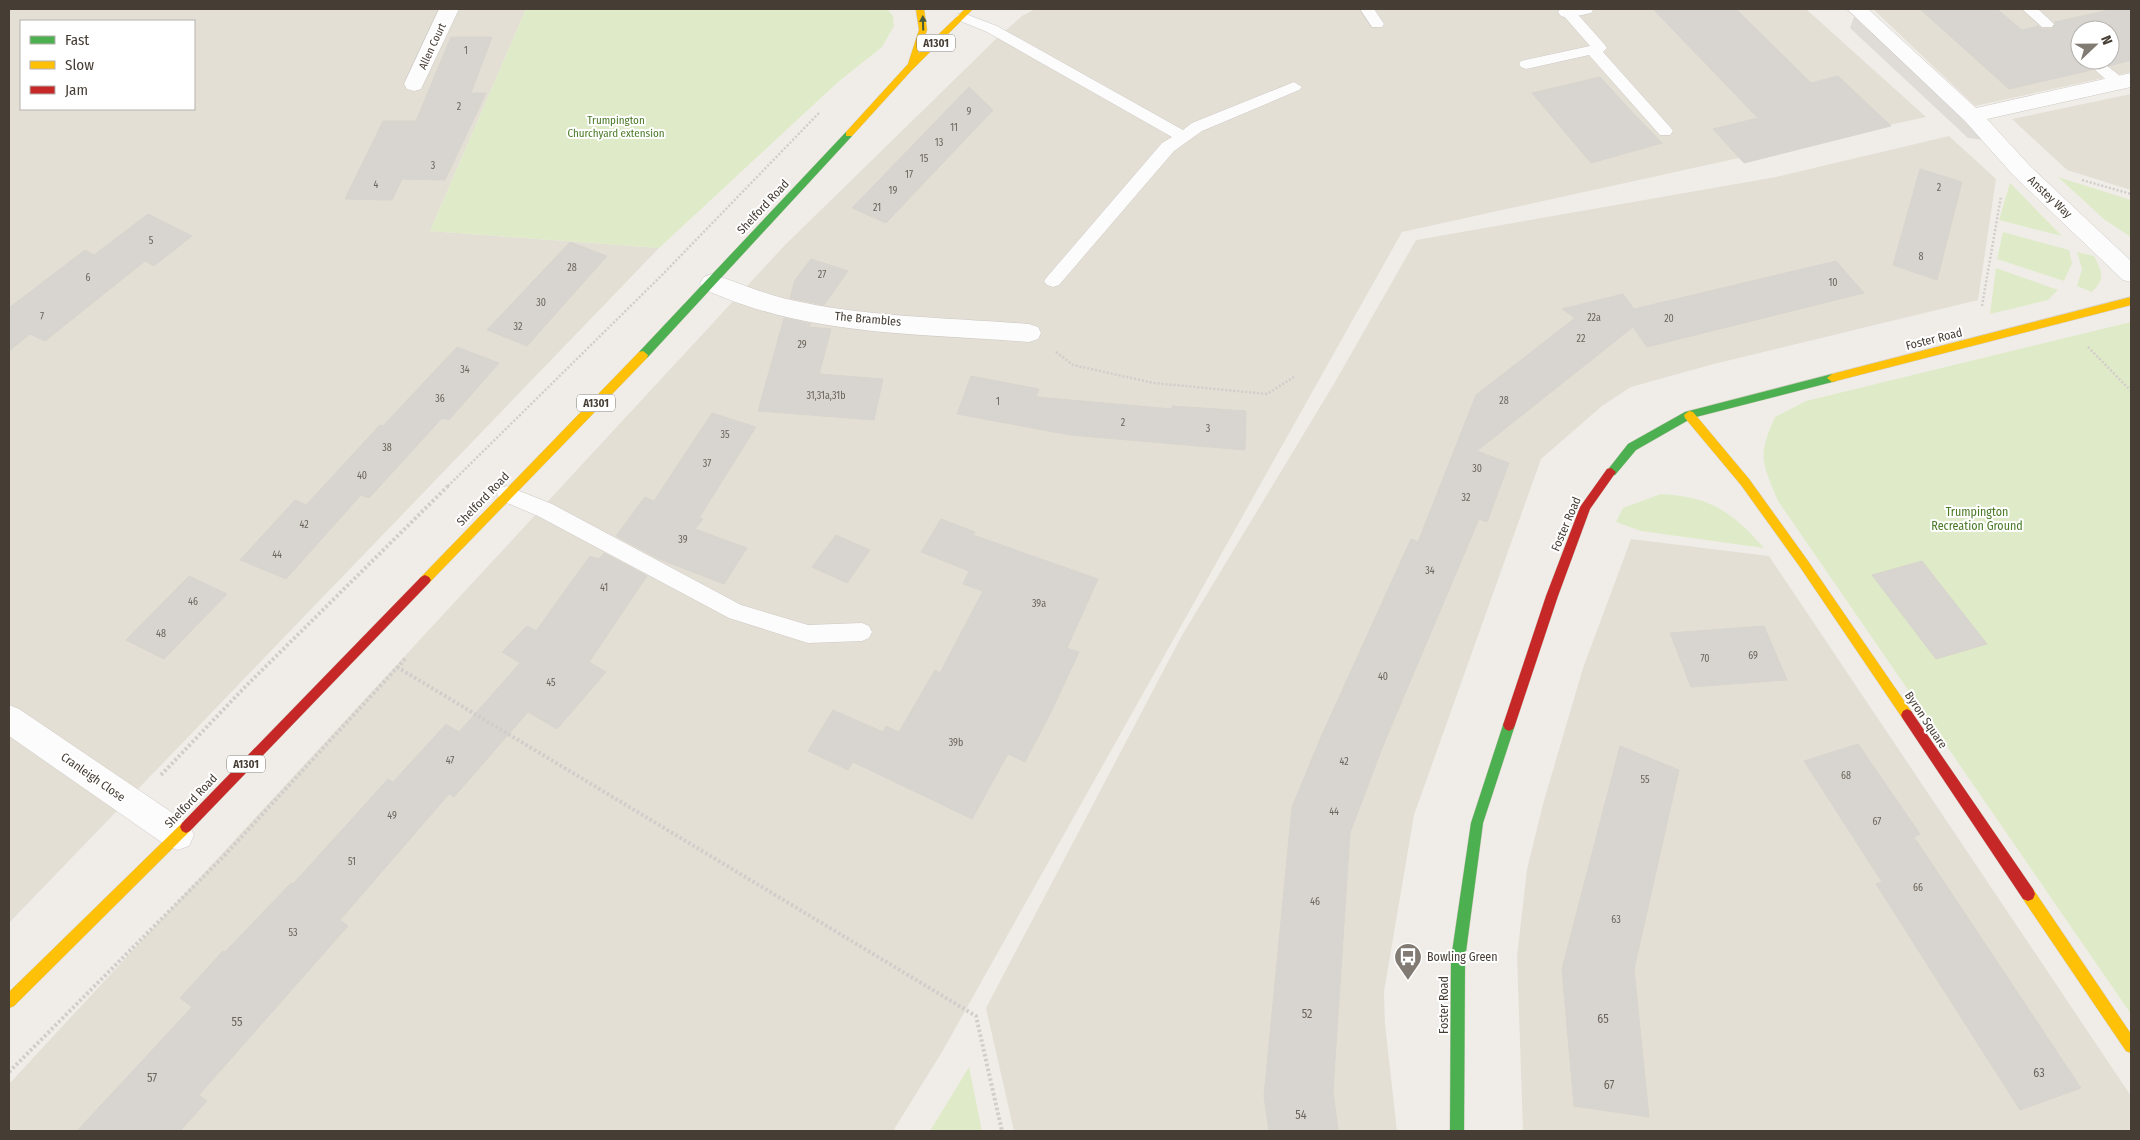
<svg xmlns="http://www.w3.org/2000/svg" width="2140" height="1140" viewBox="0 0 2140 1140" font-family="'Fira Sans Condensed',sans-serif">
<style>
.residential{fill:#e4dfd5;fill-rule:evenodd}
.green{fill:#dfebc8}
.parking{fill:#dfdcd8}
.building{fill:#d8d4cf;stroke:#d8d4ce;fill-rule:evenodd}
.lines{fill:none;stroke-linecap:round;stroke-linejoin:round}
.lane-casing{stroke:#cdc9c4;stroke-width:1}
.street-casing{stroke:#cdc9c4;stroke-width:1}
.fast-casing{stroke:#d0cabf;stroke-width:1}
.slow-casing{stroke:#d0cabf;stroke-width:1}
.jam-casing{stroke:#d0cabf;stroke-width:1}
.path-far1{stroke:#d1cdca;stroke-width:2.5;stroke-dasharray:2 2;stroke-linecap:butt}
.path{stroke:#d1cdca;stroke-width:4;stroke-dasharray:2.5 2.5;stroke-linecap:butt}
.lane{fill:#fdfcfc;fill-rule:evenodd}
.street{fill:#fdfcfc;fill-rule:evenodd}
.fast{fill:#4caf50;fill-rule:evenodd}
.slow{fill:#ffc107;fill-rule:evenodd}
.jam{fill:#c62828;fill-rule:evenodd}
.oneway{fill:#485a3c}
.labels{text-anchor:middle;stroke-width:4;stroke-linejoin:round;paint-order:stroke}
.number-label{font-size:10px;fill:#6c655d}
.shield{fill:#fff;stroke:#7e7872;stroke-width:1}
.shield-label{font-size:11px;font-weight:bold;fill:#463e35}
.far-street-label{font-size:11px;fill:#463e35;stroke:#fff}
.far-park-label{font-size:11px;fill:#4a7927;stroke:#fff}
.street-label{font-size:12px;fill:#463e35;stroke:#fff}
.park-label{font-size:12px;fill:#4a7927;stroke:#fff}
.poi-label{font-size:12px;fill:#463e35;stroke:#fff;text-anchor:start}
.near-number-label{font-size:12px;fill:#6c655d}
</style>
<rect width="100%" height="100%" fill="#f0ede8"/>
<g class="residential">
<path d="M9,9H526L430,231L659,248L9,923ZM21,21H194V109H21Z"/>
<path d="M1035,9H1806L1926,117L1402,232L942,1052L893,1131H9V1084L784,246L997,38L1022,16Z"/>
<path d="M1873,9H2131V72L1975,106ZM2080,30H2110V60H2080Z"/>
<path d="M2131,94V190L2067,170L2012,119Z"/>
<path d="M1949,136L1996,179L1978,300L1710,365L1631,387L1602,406L1541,459L1414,815L1384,992L1385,1024L1397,1131H1014L986,1008L1181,637L1335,382L1416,240L1776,177Z"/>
<path d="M1631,539L1769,556L2131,1096V1131H1523L1517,956L1527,869L1543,804L1583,668Z"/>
</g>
<g class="green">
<path d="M526,9H887L893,16L894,26L882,47L838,82L659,248L430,231Z"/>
<path d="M2058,177L2131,200V237L2105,220Z"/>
<path d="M2010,183L2062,236L1999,220Z"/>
<path d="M2003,232L2069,250L2072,263L2064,281L1997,259Z"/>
<path d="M2077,252L2094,256C2102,272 2106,278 2092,292L2077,286L2082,269Z"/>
<path d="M1996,268L2058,290L2048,300L1990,314Z"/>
<path d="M2131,322V1014L1778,501C1762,462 1757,457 1775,417L1806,401Z"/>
<path d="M1661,494C1711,497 1731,511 1764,548L1641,531L1616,522L1623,508Z"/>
<path d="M969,1067L982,1131H930Z"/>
</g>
<path class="parking" d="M1854,17L1991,141L1968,138L1850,28Z"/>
<g class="building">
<path d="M1653,9H1736L1811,83L1838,76L1891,126L1744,163L1713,129L1758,118Z"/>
<path d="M1920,9H1997L2022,30L2038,26L2042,29H2052L2055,22L2114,9H2131V60L2109,66L2099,61L2093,64L2092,70L2009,89ZM2080,30H2110V60H2080Z"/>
<path d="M451,37H492L471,93H486L445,180L402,179L392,200L345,199L383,121H416Z"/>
<path d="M1600,77L1632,112L1662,143L1591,163L1532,93Z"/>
<path d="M969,87L993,110L886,223L852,208Z"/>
<path d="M1920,169L1962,182L1937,280L1893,265Z"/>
<path d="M148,214L192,236L154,266L145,261L45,341L30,334L9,351V308L85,250L94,255Z"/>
<path d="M570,242L607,256L527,346L487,330Z"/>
<path d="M811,259L848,271L824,305L790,298L795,280Z"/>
<path d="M1836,261L1864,293L1647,347L1633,327L1477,451L1509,463L1487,522L1479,519L1384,743L1350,833L1333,1091L1338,1131H1269L1264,1096L1292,807L1321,737L1411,539L1418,542L1476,395L1575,318L1562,309L1623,294L1634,309Z"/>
<path d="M784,318L811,324L808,327L831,329L819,374L883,379L874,420L758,411Z"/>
<path d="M457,347L499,363L449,420L442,418L369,498L361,495L286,579L240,560L295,500L306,505L380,425L383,426Z"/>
<path d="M971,376L1039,389L1036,397L1172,409V406L1246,411L1245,450L1070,435L957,414Z"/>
<path d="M712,413L756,427L699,518L703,519L695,529L747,548L724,584L659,559L616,536L645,497L654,501Z"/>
<path d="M941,519L975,532L973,535L1098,579L1067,648L1079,652L1052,710L1025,762L1008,754L972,819L853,762L848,770L808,751L833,710L883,732L886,726L899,732L935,670L940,673L983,591L963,584L969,571L921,552Z"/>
<path d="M836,535L870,550L847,583L812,567Z"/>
<path d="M604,553L647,576L589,662L606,672L557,729L528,712L454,797L449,794L340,920L348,926L199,1095L207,1101L180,1131H77L192,1007L180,998L223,951L225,952L291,883L293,884L388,779L393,782L446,724L459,732L520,663L502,652L527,626L536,631L590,556L599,559Z"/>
<path d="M1922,561L1987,644L1936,659L1872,575Z"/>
<path d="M189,576L227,594L164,659L126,640Z"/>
<path d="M1764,626L1787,680L1691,687L1670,633Z"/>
<path d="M1858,744L1920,834L1914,837L2081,1088L2020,1110L1876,884L1882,882L1804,761Z"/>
<path d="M1620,746L1679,770L1634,969L1649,1117L1574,1106L1562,969Z"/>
</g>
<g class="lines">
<defs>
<g id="lane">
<path d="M1360,9H1374L1384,24L1382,27H1372Z"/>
<path d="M1563,9H1573L1605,45L1607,48L1603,52L1670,127L1673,131L1670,135H1660L1589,55L1526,69L1521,67L1519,64L1521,61L1590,46L1563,15L1561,12Z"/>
<path d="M2022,9H2038L2054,24L2052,27H2042Z"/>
<path d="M963,13L997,26L1183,130L1192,123L1289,84L1294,82L1302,87L1299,90L1202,131L1174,151L1059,285L1053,287L1047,285L1044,281L1047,277L1162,143L1172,137L987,32L958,20L956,17L958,14Z"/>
<path d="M2100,63C2109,66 2120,75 2126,83L2123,86H2113L2093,68L2095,65Z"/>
<path d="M507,486L552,504L741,605L808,625L862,623L869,626L872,632L869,638L862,641L808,643L729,618L538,516L500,500L497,494L500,488Z"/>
</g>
<g id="street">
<path d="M439,9H459L421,89L414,91L407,89L404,84Z"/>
<path d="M1560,9H1594L1591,13L1568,18L1561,16L1558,12Z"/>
<path d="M1847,9H1868L1976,108L2131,73V87L1987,119L2030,166L2131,261V282L2123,280L2014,176L1965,121Z"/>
<path d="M712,274C739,283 764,294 791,300C865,317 953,318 1029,324L1038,327L1041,333L1038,339L1029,342C928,334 821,336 725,298C716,294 705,292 700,283L704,277Z"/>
<path d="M9,705L19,709L189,824L194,835L189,846L178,850L167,846L9,736Z"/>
</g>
<g id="fast">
<path d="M849,131L852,132V136L647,358H639L638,355L639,352L846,132Z"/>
<path d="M1832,374L1837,378L1836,381L1692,418L1636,450L1615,475H1607L1606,472L1628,444L1685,412Z"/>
<path d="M1509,719L1513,721L1515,725L1483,823L1465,959L1464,1131H1450L1451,959L1471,823L1503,725L1505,721Z"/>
</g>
<g id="slow">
<path d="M916,9H924L927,30L918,54L965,9H973L911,71L852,136H846V132L908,64L919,30Z"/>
<path d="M2131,297V305L1832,382L1827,378L1832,374Z"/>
<path d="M643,351L648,355L647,358L429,583L425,585L421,583L419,580L421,577L639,352Z"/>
<path d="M1689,411L1693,412L1749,479L1808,561L1911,711L1913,715L1911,719L1907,721L1903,719L1800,567L1741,485L1685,418L1684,415Z"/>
<path d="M186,821L190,823L192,827L190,831L14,1006L9,1008V992L182,823Z"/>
<path d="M2028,887L2033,889L2131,1034V1053L2126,1051L2023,899L2021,894L2023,889Z"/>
</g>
<g id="jam">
<path d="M1611,468L1616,472L1590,509L1558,596L1515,725L1513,729L1509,731L1505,729L1503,725L1546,596L1580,507L1607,469Z"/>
<path d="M425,575L429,577L431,580L429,583L190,831L186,833L182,831L180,827L182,823L421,577Z"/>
<path d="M1907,709L1911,711L2033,889L2035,894L2033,899L2028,901L2023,899L1903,719L1901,715L1903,711Z"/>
</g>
</defs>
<use href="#lane" class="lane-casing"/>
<use href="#street" class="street-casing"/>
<use href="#fast" class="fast-casing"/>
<use href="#slow" class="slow-casing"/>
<use href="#jam" class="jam-casing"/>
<g class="path-far1">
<path d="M2082,180L2131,194"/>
<path d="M1982,306L2001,196"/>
<path d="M2088,347L2131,391"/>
<path d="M1056,352L1073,365L1154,383L1267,394L1294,377"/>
<path d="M448,486L662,275L819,113"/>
</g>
<g class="path">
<path d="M397,667L976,1016L1002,1131"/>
<path d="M161,775L244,688L449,485"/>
<path d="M9,1072L223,857L406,658"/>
</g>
<use href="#lane" class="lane"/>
<use href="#street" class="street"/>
<use href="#fast" class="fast"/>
<use href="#slow" class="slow"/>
<use href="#jam" class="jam"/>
</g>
<defs><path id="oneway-solid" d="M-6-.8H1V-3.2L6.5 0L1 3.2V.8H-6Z" transform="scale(1.25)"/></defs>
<use class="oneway" href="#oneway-solid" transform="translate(923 23) rotate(-92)"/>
<defs>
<symbol id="bus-pin" viewBox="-11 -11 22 30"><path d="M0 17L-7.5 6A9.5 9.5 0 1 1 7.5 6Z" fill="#827b74" stroke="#fff"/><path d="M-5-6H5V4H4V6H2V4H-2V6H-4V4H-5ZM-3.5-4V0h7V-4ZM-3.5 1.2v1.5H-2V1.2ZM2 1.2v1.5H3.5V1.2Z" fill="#fff"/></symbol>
</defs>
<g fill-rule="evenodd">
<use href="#bus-pin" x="1392" y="941" width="32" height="43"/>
</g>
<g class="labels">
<g class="number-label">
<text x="466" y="54">1</text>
<text x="459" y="110">2</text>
<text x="969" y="115">9</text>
<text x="954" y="131">11</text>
<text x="939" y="146">13</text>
<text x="924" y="162">15</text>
<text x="433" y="169">3</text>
<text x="909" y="178">17</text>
<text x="376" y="188">4</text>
<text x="1939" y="191">2</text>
<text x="893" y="194">19</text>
<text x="877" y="211">21</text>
<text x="151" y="244">5</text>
<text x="1921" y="260">8</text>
<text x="572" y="271">28</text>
<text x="822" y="278">27</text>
<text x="88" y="281">6</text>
<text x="1833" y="286">10</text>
<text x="541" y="306">30</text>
<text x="42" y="320">7</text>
<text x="1594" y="321">22a</text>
<text x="1669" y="322">20</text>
<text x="518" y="330">32</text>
<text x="1581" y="342">22</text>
<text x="802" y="348">29</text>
<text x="465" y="373">34</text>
<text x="826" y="399">31,31a,31b</text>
<text x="440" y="402">36</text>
<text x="1504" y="404">28</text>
<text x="998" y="405">1</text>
<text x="1123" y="426">2</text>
<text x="1208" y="432">3</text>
<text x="725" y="438">35</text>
<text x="387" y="451">38</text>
<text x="707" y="467">37</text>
<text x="1477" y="472">30</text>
<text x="362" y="479">40</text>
<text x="1466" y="501">32</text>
<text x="304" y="528">42</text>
<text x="683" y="543">39</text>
<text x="277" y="558">44</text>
<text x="1430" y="574">34</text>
<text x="604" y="591">41</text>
<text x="193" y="605">46</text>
<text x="1039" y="607">39a</text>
<text x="161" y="637">48</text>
<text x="1753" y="659">69</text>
<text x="1705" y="662">70</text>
<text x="1383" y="680">40</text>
<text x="551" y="686">45</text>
<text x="956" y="746">39b</text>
<text x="450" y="764">47</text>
<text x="1344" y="765">42</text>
<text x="1846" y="779">68</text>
<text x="1645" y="783">55</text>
<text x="1334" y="815">44</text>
<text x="392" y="819">49</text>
<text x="1877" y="825">67</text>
<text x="352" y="865">51</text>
<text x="1918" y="891">66</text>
<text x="1315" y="905">46</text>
<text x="1616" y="923">63</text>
<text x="293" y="936">53</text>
</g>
<g class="shield">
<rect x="917" y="34.5" width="38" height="17" rx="4"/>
<rect x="577" y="394.5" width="38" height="17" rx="4"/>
<rect x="227" y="755.5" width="38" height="17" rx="4"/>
</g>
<g class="shield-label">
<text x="936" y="47">A1301</text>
<text x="596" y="407">A1301</text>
<text x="246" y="768">A1301</text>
</g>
<g class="far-street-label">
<text transform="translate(432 46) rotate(-65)" y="4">Allen Court</text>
</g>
<g class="far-park-label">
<text x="616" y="124">Trumpington<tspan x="616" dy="13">Churchyard extension</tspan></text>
</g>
<g class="street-label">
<text transform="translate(2050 197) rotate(43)" y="4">Anstey Way</text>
<text transform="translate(763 207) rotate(-47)" y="4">Shelford Road</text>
<text transform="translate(868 319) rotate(5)" y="4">The Brambles</text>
<text transform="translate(1934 339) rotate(-14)" y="4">Foster Road</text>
<text transform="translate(483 499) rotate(-46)" y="4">Shelford Road</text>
<text transform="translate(1566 524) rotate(-67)" y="4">Foster Road</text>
<text transform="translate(1926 720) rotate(56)" y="4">Byron Square</text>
<text transform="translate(93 777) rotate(35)" y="4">Cranleigh Close</text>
<text transform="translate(191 801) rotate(-46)" y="4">Shelford Road</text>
<text transform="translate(1444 1005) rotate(-90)" y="4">Foster Road</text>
</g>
<g class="park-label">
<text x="1977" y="516">Trumpington<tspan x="1977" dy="14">Recreation Ground</tspan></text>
</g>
<g class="poi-label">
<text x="1427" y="961">Bowling Green</text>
</g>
<g class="near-number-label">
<text x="1307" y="1018">52</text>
<text x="1603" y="1023">65</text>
<text x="237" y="1026">55</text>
<text x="2039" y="1077">63</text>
<text x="152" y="1082">57</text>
<text x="1609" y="1089">67</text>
<text x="1301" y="1119">54</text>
</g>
</g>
<rect width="2140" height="1140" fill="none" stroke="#463e35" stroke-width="20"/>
<rect x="20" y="20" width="175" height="90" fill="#ffffff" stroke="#b5b2ae"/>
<rect x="30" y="36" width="25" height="8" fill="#4caf50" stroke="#b5b2ae"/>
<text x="65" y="45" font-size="15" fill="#463e35">Fast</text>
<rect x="30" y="61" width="25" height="8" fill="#ffc107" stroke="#b5b2ae"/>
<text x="65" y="70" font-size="15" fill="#463e35">Slow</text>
<rect x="30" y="86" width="25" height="8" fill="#c62828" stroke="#b5b2ae"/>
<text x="65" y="95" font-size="15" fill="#463e35">Jam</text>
<g transform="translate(2095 45) rotate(68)"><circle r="24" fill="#ffffff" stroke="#b5b2ae"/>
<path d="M0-4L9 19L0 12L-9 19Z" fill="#827b74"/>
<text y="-8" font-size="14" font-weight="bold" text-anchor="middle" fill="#463e35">N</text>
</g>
</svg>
